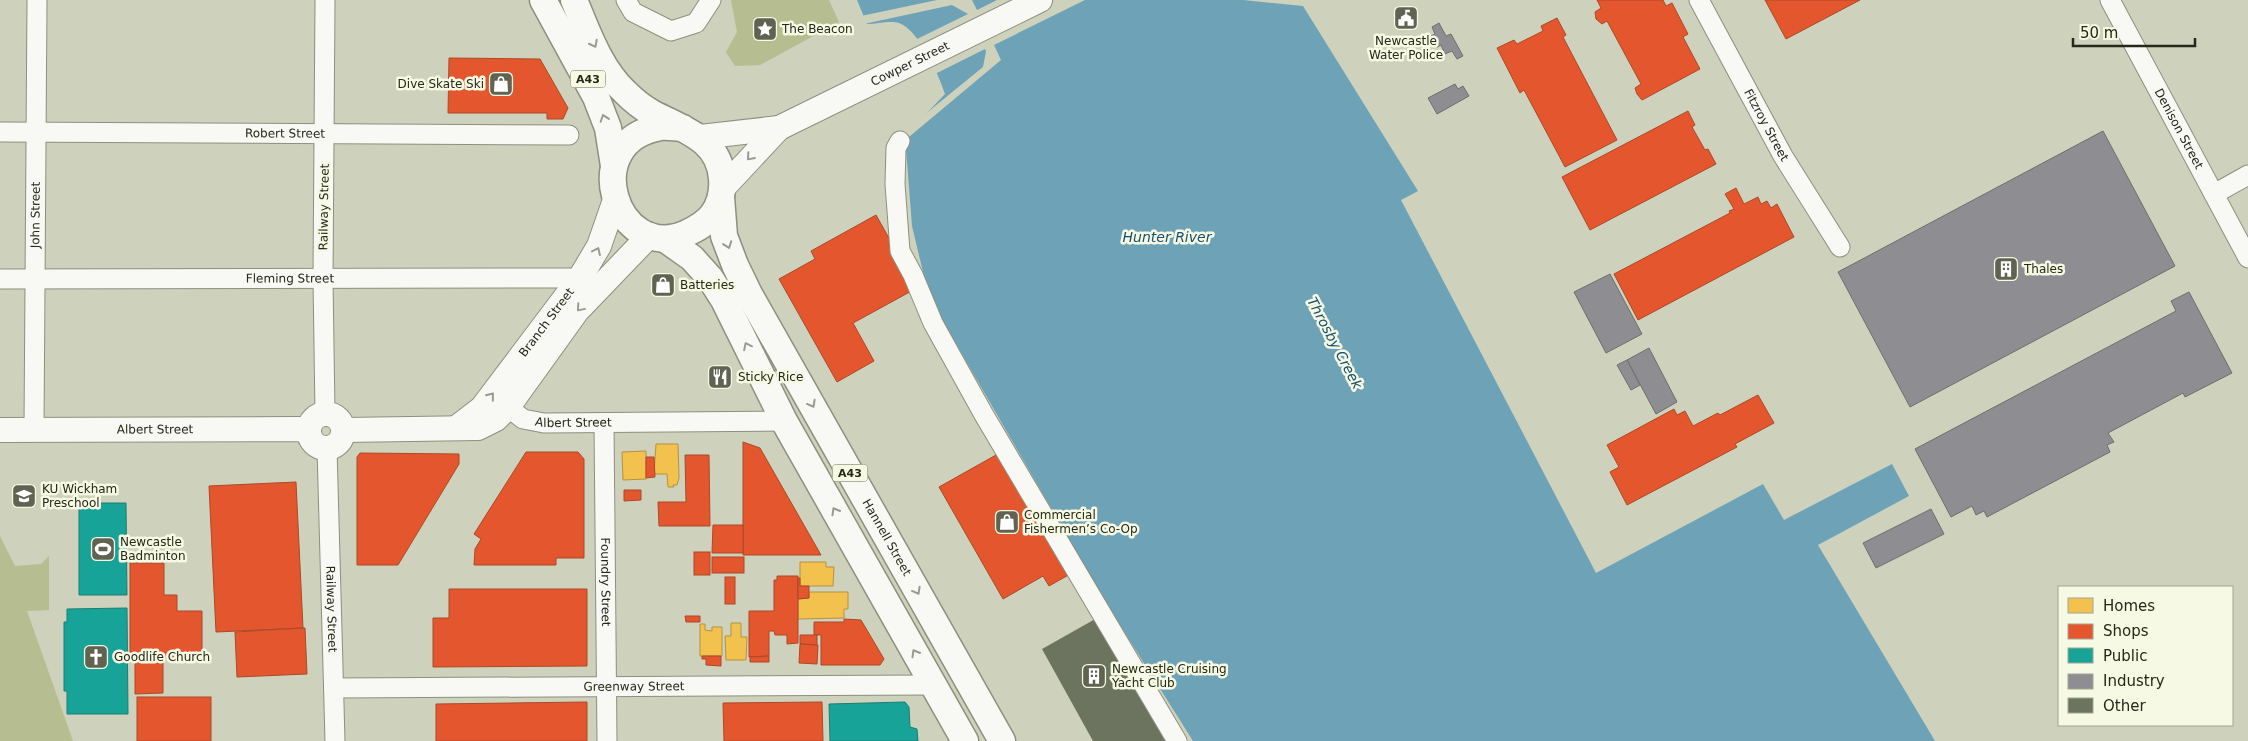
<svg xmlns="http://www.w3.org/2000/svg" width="2248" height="741" viewBox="0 0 2248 741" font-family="'DejaVu Sans',sans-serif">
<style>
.green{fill:#b6bd90}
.water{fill:#6ea2b7}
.pier{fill:#ced1bb}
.homes{fill:#f2c14e;stroke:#b5933e}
.shops{fill:#e4572e;stroke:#ab4928}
.public{fill:#17a398;stroke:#1c7e72}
.industry{fill:#8d8d92;stroke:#6e6f6e}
.building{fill:#6c745f}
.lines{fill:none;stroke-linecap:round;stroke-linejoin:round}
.minor-casing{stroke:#8d907e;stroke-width:21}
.major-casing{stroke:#8d907e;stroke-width:26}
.highway-casing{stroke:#8d907e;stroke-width:29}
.minor{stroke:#f8f8f5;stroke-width:19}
.major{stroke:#f8f8f5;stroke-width:24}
.highway{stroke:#f8f8f5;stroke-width:26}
.oneway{stroke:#9a9a92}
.labels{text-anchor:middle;stroke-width:5;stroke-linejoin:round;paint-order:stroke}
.shield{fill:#f6f9e4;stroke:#646756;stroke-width:1}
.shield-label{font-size:11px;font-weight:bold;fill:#262819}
.poi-label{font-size:12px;fill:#262819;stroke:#f6f9e4;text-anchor:start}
.street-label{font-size:12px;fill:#262819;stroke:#f6f9e4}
.water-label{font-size:14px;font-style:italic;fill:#17506c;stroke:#f6f9e4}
</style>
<rect width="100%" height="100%" fill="#ced1bb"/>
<g class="green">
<path d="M731,0H829L839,22L760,65L735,66L726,52L737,32Z"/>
<path d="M0,536L15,566L41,564L49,556V610L27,611L73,741H0Z"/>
</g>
<path class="water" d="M857,0H1243L1303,6L1418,191L1401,200L1596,573L1763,484L1784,520L1892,464L1909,496L1818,545L1935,741H1193L1103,598L929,297L912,226L905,136L945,94C939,75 919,30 899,23C890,20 876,24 867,24Z"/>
<path class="pier" d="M937,0H972L977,10L997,0H1085L994,45L1001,60L903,142L902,135L913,124L983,67L986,51L985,49L935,74L915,40L968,14L952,5L864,24L861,16Z"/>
<g class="homes">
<path d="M656,444H678L679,478L677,485H673L674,487H668L667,474H654Z"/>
<path d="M646,451V479L623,480L622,452Z"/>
<path d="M800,562H826V567H834L833,586H800Z"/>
<path d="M809,592H848V609H844V618L798,619V599L809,598Z"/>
<path d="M731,623H741V637H747L746,660H726L725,636H731Z"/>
<path d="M700,624H705V630L712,631V627H722V656H700Z"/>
</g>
<g class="shops">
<path d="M1597,0H1663L1666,6L1672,3L1688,34L1683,37L1700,69L1642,100L1637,94L1635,88L1641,84L1607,21L1602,24L1596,19L1595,12L1601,8Z"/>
<path d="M1765,0H1860L1786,39Z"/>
<path d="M1557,18L1566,35L1563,37L1617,140L1565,167L1524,90L1520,93L1497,48L1514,40L1517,44L1543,31L1541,26Z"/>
<path d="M449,58L540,59L568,108L563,119H547V113H448Z"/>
<path d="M1688,111L1695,125L1692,127L1705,150L1708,149L1716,164L1590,230L1562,177Z"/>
<path d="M1736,188L1744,204L1758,197L1761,204L1767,201L1771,208L1777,204L1794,237L1638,320L1614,274L1730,213L1729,211L1734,209L1725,194Z"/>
<path d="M876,215L917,288L853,323L874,361L837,382L779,279L815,259L811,251Z"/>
<path d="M1758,395L1774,423L1735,444L1737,447L1627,505L1610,472L1619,467L1607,445L1674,409L1677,415L1685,411L1693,426L1718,413L1720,415Z"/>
<path d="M743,442L760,448L821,555H743Z"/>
<path d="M1012,446L1079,569L1049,586L1043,576L1003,599L939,487Z"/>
<path d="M526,452H578L584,459V558H556V565H474L475,549L481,539L474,534Z"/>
<path d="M360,453L459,454V464L398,565H357V457Z"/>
<path d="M685,455H709L710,526H659L658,502H686Z"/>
<path d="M646,457H654L655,477L646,478Z"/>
<path d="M296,482L303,628L216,632L209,486Z"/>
<path d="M624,490H641V500L624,501Z"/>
<path d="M713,525H743V553H712Z"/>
<rect x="694" y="552" width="16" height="23"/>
<rect x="712" y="557" width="32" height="16"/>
<path d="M130,563H164V595H177V611H202V658H130Z"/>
<path d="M777,576H798V643L787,644V635H775L774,631H769V656L749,657V611H774V580H777Z"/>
<rect x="725" y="577" width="10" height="27"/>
<path d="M798,578H800V586H809V598L798,599Z"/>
<path d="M449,589H587V666L433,667V618H449Z"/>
<path d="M685,616H700V622H686Z"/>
<path d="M844,619L861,620L884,659L880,665H821V635H814V622H844Z"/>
<path d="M303,628H305L307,674L237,677L235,632Z"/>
<path d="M800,635H817V645L800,644Z"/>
<path d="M800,644L818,645L817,664L799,663Z"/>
<path d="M702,656H721V666L706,665V659H702Z"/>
<path d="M769,656V662H750V657Z"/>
<path d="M135,658H163V693L135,694Z"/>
<rect x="137" y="697" width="74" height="44"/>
<path d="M587,702V741H436V704Z"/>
<path d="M822,702L823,741H724L723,703Z"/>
</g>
<g class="public">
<path d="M79,503H126L127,595H79Z"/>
<path d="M127,608L128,714H67V691H64V622H67V609Z"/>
<path d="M905,702L909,707L910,727L917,729L918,741H830L829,704Z"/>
</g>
<g class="industry">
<path d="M1439,23L1446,36L1451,34L1463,56L1457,59L1452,51L1445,54L1441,45L1437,47L1431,36L1435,34L1432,27Z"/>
<path d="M1455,84L1458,89L1463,86L1469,96L1437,114L1428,98Z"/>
<path d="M2103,131L2175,266L1910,407L1838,272Z"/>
<path d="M1610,274L1642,334L1606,353L1574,292Z"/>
<path d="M2189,292L2232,373L2185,397L2183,393L2108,433L2114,442L2107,445L2110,452L1987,517L1984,511L1976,515L1972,506L1951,517L1915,449L2176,311L2171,301Z"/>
<path d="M1649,348L1677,402L1656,414L1627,360Z"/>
<path d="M1627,360L1640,385L1631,390L1617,365Z"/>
<path d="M1931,509L1944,534L1876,568L1863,543Z"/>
</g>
<path class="building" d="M1097,618L1168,741H1093L1042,649Z"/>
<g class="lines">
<defs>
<g id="minor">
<path d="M325,0L323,279L325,414"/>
<path d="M626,0L633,12L671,31L696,23L711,0"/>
<path id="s1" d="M1699,0L1783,156L1840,247"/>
<path id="s2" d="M2110,0L2248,258"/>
<path id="s3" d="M0,132L569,135"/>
<path d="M900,141L896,148L895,184L900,251L913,275L933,323L984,415L1177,741"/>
<path d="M2214,194L2248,175"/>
<path id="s4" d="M0,279L580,278"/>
<path id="s5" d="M508,407L523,419L544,423L784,421"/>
<path id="s6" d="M604,423L607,741"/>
<path id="s7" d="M34,429L37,0"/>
<path id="s8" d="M327,448L335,741"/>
<path id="s9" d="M334,688L934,685"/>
</g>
<g id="major">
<path d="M700,137L779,128"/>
<path id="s10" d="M723,188L779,128L1040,0"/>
<circle cx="326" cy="431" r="17"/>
<path id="s11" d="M456,428L482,408L580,278L599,246L615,200"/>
<path id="s12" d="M0,430L299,429L309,431"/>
<path d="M344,430L478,428L496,419L508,407L577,311L650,235"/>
</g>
<g id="highway">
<path d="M543,0L596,97L608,128L614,166"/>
<path d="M574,0C587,31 600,69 625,92C633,100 643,108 652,113C682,129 720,139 722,179C723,191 720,204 713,214C706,224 696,229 685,234C616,263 576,141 661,127C668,126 676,128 683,128"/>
<path id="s13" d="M721,197L724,236L735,265L749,294L1002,741"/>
<path d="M665,239L692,258L710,278L724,300L784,421L965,741"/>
</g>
</defs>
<use href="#minor" class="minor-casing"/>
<use href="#major" class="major-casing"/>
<use href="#highway" class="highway-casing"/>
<use href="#minor" class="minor"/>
<use href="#major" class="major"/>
<use href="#highway" class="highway"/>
</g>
<defs><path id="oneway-chevron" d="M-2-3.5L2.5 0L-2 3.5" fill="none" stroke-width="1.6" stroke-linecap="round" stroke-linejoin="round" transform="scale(1.25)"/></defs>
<g class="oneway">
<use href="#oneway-chevron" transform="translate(594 44) rotate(63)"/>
<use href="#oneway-chevron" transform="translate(604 118) rotate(-109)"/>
<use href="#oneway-chevron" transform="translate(750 157) rotate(131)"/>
<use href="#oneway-chevron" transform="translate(728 245) rotate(70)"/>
<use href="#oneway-chevron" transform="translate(597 251) rotate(-65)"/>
<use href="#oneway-chevron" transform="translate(580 308) rotate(130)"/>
<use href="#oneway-chevron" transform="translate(747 346) rotate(-116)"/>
<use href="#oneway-chevron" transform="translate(491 396) rotate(-51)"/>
<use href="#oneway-chevron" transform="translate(812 404) rotate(61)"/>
<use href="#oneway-chevron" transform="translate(835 511) rotate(-120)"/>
<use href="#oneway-chevron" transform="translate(917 591) rotate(61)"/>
<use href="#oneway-chevron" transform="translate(915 653) rotate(-120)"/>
</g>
<defs>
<symbol id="civic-square" viewBox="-11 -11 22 22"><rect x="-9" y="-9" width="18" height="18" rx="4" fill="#616352" stroke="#f6f9e4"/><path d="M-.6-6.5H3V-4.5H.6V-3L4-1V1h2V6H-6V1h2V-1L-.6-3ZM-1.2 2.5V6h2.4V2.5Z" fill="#fff"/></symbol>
<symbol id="sight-square" viewBox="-11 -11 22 22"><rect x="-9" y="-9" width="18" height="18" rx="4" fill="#616352" stroke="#f6f9e4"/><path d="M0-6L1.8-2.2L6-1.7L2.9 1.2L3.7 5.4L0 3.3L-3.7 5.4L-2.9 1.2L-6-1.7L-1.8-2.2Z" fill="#fff"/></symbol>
<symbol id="shop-square" viewBox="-11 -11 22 22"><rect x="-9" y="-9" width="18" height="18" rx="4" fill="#616352" stroke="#f6f9e4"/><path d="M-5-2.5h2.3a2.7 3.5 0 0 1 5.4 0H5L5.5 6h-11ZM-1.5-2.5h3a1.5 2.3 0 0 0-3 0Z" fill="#fff"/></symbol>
<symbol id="building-square" viewBox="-11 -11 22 22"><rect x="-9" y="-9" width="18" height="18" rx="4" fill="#616352" stroke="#f6f9e4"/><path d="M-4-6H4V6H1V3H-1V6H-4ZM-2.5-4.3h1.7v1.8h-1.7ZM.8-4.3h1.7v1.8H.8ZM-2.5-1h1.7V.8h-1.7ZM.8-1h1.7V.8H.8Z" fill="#fff"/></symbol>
<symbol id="restaurant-square" viewBox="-11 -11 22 22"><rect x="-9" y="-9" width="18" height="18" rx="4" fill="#616352" stroke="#f6f9e4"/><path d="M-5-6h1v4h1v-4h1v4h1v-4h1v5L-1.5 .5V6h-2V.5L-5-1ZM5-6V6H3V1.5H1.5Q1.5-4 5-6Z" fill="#fff"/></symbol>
<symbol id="school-square" viewBox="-11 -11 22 22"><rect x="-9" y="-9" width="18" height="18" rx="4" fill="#616352" stroke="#f6f9e4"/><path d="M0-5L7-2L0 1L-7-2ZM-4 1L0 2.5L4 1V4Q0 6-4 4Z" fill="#fff"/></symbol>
<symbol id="stadium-square" viewBox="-11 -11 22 22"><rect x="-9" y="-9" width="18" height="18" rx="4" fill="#616352" stroke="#f6f9e4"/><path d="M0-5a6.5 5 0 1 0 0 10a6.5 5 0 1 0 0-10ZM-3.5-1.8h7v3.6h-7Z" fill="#fff"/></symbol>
<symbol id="church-square" viewBox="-11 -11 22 22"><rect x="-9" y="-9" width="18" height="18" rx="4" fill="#616352" stroke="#f6f9e4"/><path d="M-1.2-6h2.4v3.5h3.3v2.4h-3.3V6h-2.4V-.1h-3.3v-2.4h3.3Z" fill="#fff"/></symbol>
</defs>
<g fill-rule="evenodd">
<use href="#civic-square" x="1392" y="4" width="28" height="28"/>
<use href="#sight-square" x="751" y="15" width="28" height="28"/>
<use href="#shop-square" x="487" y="70" width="28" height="28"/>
<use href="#building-square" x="1992" y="255" width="28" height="28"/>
<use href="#shop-square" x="649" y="271" width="28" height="28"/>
<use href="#restaurant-square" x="706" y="363" width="28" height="28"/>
<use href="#school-square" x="10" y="482" width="28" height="28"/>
<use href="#shop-square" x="993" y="508" width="28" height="28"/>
<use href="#stadium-square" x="89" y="535" width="28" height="28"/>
<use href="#church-square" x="82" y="643" width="28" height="28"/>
<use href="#building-square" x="1080" y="662" width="28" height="28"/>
</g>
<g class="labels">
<g class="shield">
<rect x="570.5" y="70.5" width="35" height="17" rx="4"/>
<rect x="832.5" y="464.5" width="35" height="17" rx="4"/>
</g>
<g class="shield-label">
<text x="588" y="83">A43</text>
<text x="850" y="477">A43</text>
</g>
<g class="poi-label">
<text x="782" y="33">The Beacon</text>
<text x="1406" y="45" text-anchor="middle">Newcastle<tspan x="1406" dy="14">Water Police</tspan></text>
<text x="484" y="88" text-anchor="end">Dive Skate Ski</text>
<text x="2024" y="273">Thales</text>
<text x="680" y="289">Batteries</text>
<text x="738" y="381">Sticky Rice</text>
<text x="42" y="493">KU Wickham<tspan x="42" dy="14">Preschool</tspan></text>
<text x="1024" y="519">Commercial<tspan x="1024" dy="14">Fishermen’s Co-Op</tspan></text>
<text x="120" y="546">Newcastle<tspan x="120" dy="14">Badminton</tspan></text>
<text x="114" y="661">Goodlife Church</text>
<text x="1112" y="673">Newcastle Cruising<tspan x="1112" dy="14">Yacht Club</tspan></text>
</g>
<g class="street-label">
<text dy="4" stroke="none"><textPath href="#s10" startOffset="228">Cowper Street</textPath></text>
<text dy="4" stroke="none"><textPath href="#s1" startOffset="142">Fitzroy Street</textPath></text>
<text dy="4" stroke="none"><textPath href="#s2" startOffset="146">Denison Street</textPath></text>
<text dy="4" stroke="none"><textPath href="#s3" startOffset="285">Robert Street</textPath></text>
<text transform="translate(324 207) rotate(-89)" y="4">Railway Street</text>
<text dy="4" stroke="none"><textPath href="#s7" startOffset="214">John Street</textPath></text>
<text dy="4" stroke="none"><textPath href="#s4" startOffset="290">Fleming Street</textPath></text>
<text dy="4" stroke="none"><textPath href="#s11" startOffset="140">Branch Street</textPath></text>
<text dy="4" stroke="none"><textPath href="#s5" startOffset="70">Albert Street</textPath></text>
<text dy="4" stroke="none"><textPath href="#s12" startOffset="155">Albert Street</textPath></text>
<text dy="4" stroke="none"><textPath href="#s13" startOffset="382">Hannell Street</textPath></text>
<text dy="4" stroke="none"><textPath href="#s6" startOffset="159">Foundry Street</textPath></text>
<text dy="4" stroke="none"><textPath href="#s8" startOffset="161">Railway Street</textPath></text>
<text dy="4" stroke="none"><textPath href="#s9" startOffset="300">Greenway Street</textPath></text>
</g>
<g class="water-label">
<text x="1167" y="242">Hunter River</text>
<text transform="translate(1335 343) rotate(62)" y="5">Throsby Creek</text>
</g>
</g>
<rect x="2058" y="586" width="175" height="140" fill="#f6f9e4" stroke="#a3a593"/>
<rect x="2068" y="598" width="25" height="15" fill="#f2c14e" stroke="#a3a593"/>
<text x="2103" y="611" font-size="15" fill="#262819">Homes</text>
<rect x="2068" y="624" width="25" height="15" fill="#e4572e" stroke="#a3a593"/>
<text x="2103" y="636" font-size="15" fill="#262819">Shops</text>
<rect x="2068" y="648" width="25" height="15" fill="#17a398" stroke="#a3a593"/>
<text x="2103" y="661" font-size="15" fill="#262819">Public</text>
<rect x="2068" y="674" width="25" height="15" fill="#8d8d92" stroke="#a3a593"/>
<text x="2103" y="686" font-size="15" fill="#262819">Industry</text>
<rect x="2068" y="698" width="25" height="15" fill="#6c745f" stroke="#a3a593"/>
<text x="2103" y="711" font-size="15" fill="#262819">Other</text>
<path d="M2073 38v8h122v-8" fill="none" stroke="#262819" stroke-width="2.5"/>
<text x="2080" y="38" font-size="15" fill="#262819" stroke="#f6f9e4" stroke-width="4" paint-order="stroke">50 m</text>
</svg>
